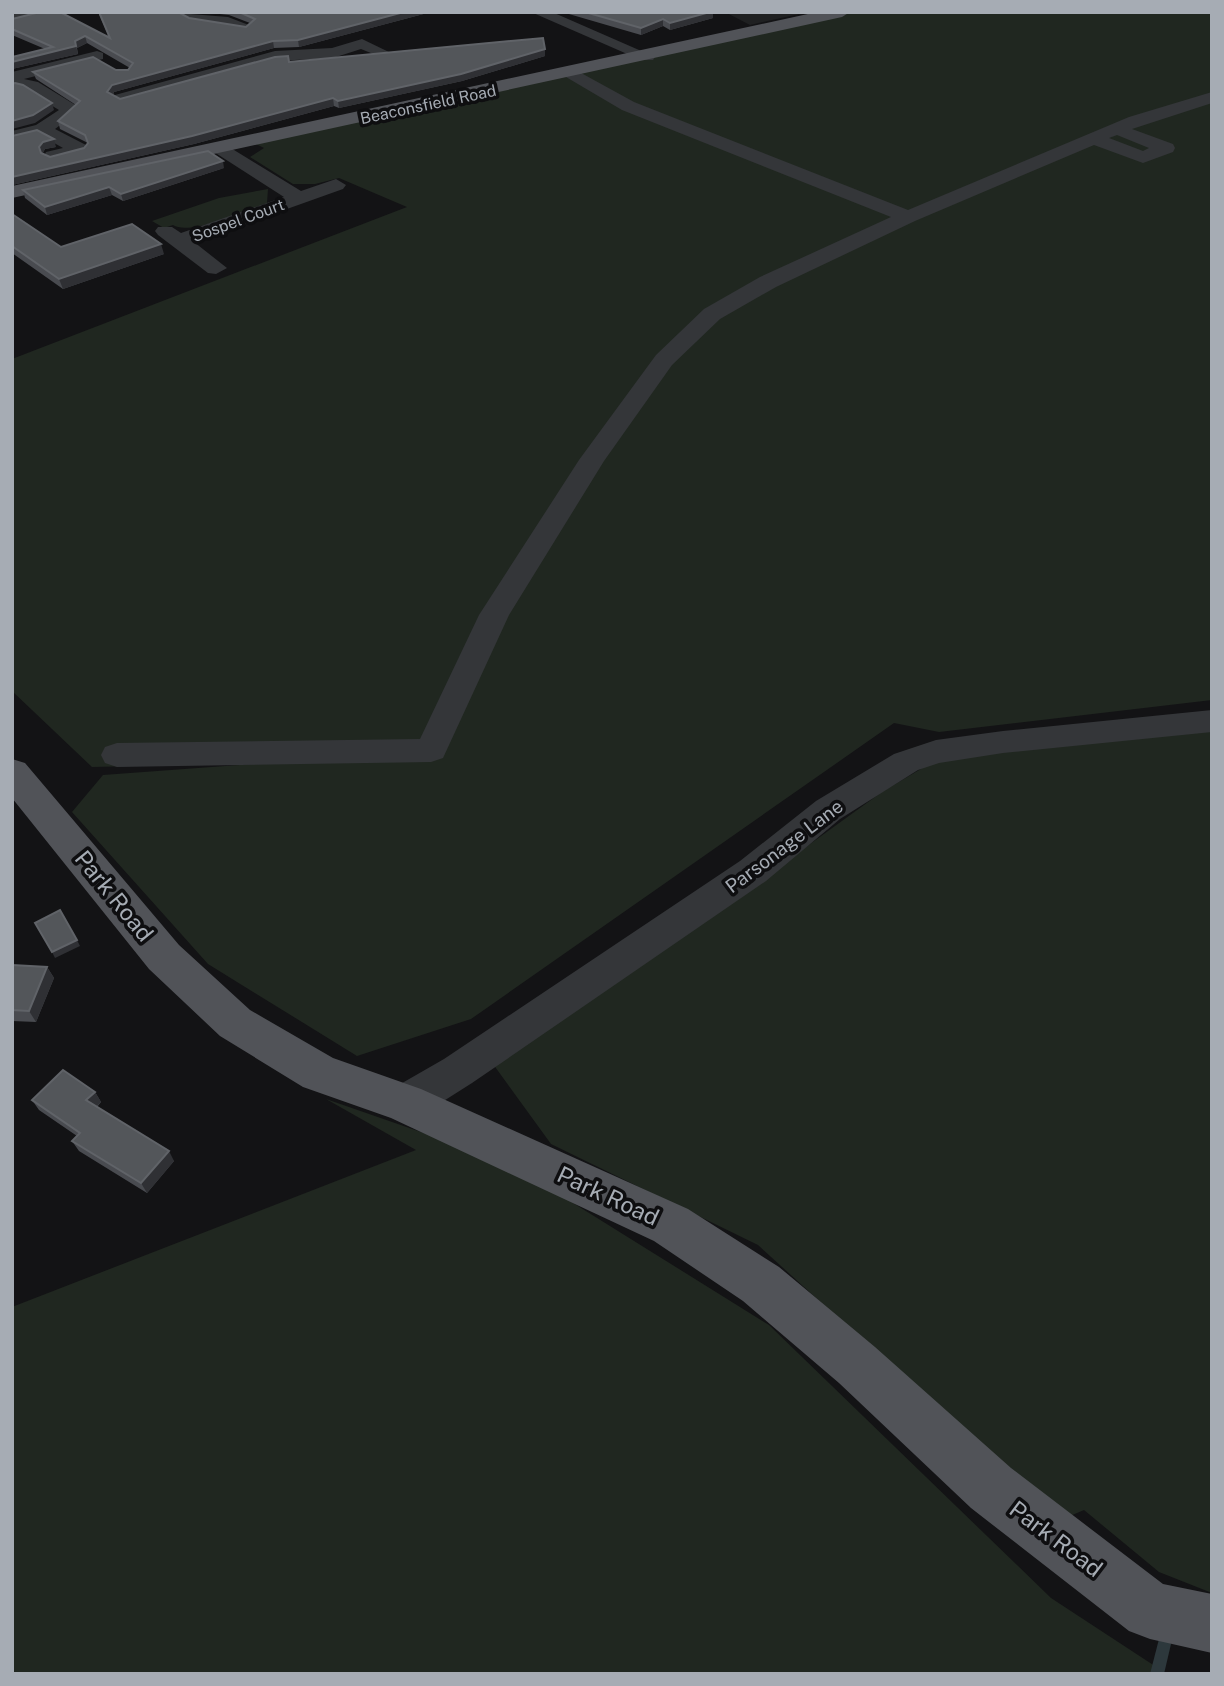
<svg xmlns="http://www.w3.org/2000/svg" width="1224" height="1686" viewBox="0 0 1224 1686" font-family="'Public Sans',sans-serif">
<style>
.built{fill:#1f2021}
.green{fill:#202720}
.lines{fill:none;stroke-linecap:round;stroke-linejoin:round}
.stream{fill:#2d383c;fill-rule:evenodd}
.minor{fill:#343639;fill-rule:evenodd}
.major{fill:#515358;fill-rule:evenodd}
.wall{fill:#494b50}
.shaded-wall{fill:#2f3034}
.building{fill:#53565a;stroke:#606368;stroke-width:2}
.labels{text-anchor:middle;stroke-width:7;stroke-linejoin:round;paint-order:stroke}
.far-street-label{font-size:16px;fill:#a6acb4;stroke:#0e0e10}
.street-label{font-size:19px;fill:#a6acb4;stroke:#0e0e10}
.near-street-label{font-size:23px;fill:#a6acb4;stroke:#0e0e10}
</style>
<rect width="100%" height="100%" fill="#131315"/>
<path class="built" d="M725,12H808L750,25Z"/>
<g class="green">
<path d="M849,12H1212V700L939,732L894,723L471,1019L357,1056L208,964L72,812L103,775L267,763L92,767L12,691V359L407,207L339,178L315,184H293L250,157L264,148L256,144Z"/>
<path d="M268,189L267,203C247,210 190,236 173,225L164,228L152,221L219,198Z"/>
<path d="M1212,729V1593L1159,1572L1084,1510L1070,1516L1021,1485L758,1245L551,1144L493,1064L752,886L882,792L931,763L987,753Z"/>
<path d="M326,1099L507,1162L769,1325L1051,1598L1167,1674H12V1307L416,1150Z"/>
</g>
<g class="lines">
<path class="stream" d="M1164,1637L1169,1639L1171,1644L1164,1674H1150L1159,1639Z"/>
<g class="minor">
<path d="M41,12L39,15L12,23V13Z"/>
<path d="M166,12L228,17L254,27L246,32L191,22Z"/>
<path d="M531,12H552L655,57L653,60H641Z"/>
<path d="M362,39L391,53L383,58L361,49L333,58L276,61L121,104L112,99L115,95L275,51L332,48Z"/>
<path d="M97,51L103,53V59L24,79L38,82L77,106L80,110L55,129L86,145L88,149L86,153L53,162L46,160L44,156L46,152L63,148L40,135L12,142V131L36,125L59,110L26,90L12,86V72Z"/>
<path d="M572,68L634,102L908,210L1129,117L1212,92V103L1132,129L1173,144L1175,148L1173,152L1143,163L1094,145L915,221L776,287L720,319L672,365L604,461L509,615L443,758L431,762L117,767L105,763L101,755L105,747L117,743L420,739L479,615L579,460L656,355L704,309L760,277L891,217L622,110L566,77V69ZM1117,135L1149,148L1143,151L1109,138Z"/>
<path d="M221,142L301,191L336,179L346,185L343,189L194,242L227,268L216,274L208,273L158,235L155,231L158,227H172L181,233L284,197L214,152L212,148L214,144Z"/>
<path d="M1212,710V732L1003,753L939,763L918,770L840,819L766,881L472,1083L420,1116L405,1121L390,1116L384,1103L390,1090L444,1059L740,861L816,801L894,754L936,740L1003,731Z"/>
</g>
<g class="major">
<path d="M817,12H850L842,17L12,198V186Z"/>
<path d="M12,759L25,763L179,945L250,1010L333,1058L421,1089L688,1209L779,1267L875,1347L1011,1468L1163,1584L1212,1594V1653L1150,1639L1129,1631L971,1508L839,1383L743,1301L654,1241L391,1118L303,1087L220,1036L149,969L12,798Z"/>
</g>
</g>
<g class="wall">
<path d="M98,12H178L189,18L246,27L250,23L229,15L201,12H431L299,47L274,48L114,92L113,95L120,99L289,62L545,56L462,81L339,108L334,106L194,144L12,185V136L56,147L45,149L42,154L50,157L84,148L88,143L60,129L58,121L76,105L36,79L33,72L128,70L130,68L87,43L77,48L78,54L12,69V57L45,49L12,35V19L109,37Z"/>
<path d="M562,12H713V18L670,30L663,26L641,35Z"/>
<path d="M224,168L123,201L112,195L47,215L25,198L23,190Z"/>
<path d="M12,214L61,247L164,254L63,289L12,253Z"/>
<path d="M12,965L47,967L54,978L36,1022L12,1021Z"/>
<path d="M95,1092L101,1102L97,1107L174,1161L147,1193L79,1151L72,1141L77,1136L39,1110L32,1100Z"/>
</g>
<g class="shaded-wall">
<path d="M404,12H431L299,47L298,40Z"/>
<path d="M710,12H713V18L670,30V23Z"/>
<path d="M663,19V26L641,35V28Z"/>
<path d="M85,36L87,43L77,48L75,41Z"/>
<path d="M273,41L274,48L114,92L109,100L107,92L112,85Z"/>
<path d="M76,46L78,54L12,69V62Z"/>
<path d="M545,49V56L462,81L339,108L338,101Z"/>
<path d="M333,98L334,106L194,144L12,185V177Z"/>
<path d="M52,103L54,110L35,123L12,129V121Z"/>
<path d="M54,139L56,147L45,149L42,155L39,147L43,142Z"/>
<path d="M223,161L224,168L123,201L121,194Z"/>
<path d="M109,187L112,195L47,215L45,207Z"/>
<path d="M161,244L164,254L63,289L59,279Z"/>
<path d="M77,940L80,946L55,958L52,952Z"/>
<path d="M47,967L54,978L36,1022L29,1011Z"/>
<path d="M95,1092L101,1102L92,1111L86,1100Z"/>
<path d="M169,1151L174,1161L147,1193L141,1183Z"/>
</g>
<g class="building">
<path d="M40,12H60L110,38L99,12H178L189,18L246,27L255,19L239,12H404L298,40L273,41L112,85L107,92L120,99L275,57L288,56L289,62L543,38L545,49L461,74L338,101L333,98L192,136L12,177V136L37,130L54,139L43,142L39,147L41,153L50,157L84,148L88,143L85,135L58,121L80,101L33,72L93,57L116,70H128L133,63L85,36L75,41L76,46L12,62V57L53,47L12,29V19Z"/>
<path d="M585,12H710L670,23L663,19L641,28Z"/>
<path d="M15,83L23,85L52,103L33,115L12,121V84Z"/>
<path d="M208,151L223,161L121,194L109,187L45,207L23,190Z"/>
<path d="M12,214L61,247L132,224L161,244L59,279L12,246Z"/>
<path d="M60,910L77,940L52,952L35,923Z"/>
<path d="M12,965L47,967L29,1011L12,1010Z"/>
<path d="M63,1070L95,1092L86,1100L169,1151L141,1183L72,1141L80,1133L32,1100Z"/>
</g>
<g class="labels">
<g class="far-street-label">
<text transform="translate(428 104) rotate(-12)" y="6">Beaconsfield Road</text>
<text transform="translate(238 220) rotate(-20)" y="6">Sospel Court</text>
</g>
<g class="street-label">
<text transform="translate(784 846) rotate(-37)" y="7">Parsonage Lane</text>
</g>
<g class="near-street-label">
<text transform="translate(114 896) rotate(51)" y="8">Park Road</text>
<text transform="translate(608 1196) rotate(25)" y="8">Park Road</text>
<text transform="translate(1056 1539) rotate(37)" y="8">Park Road</text>
</g>
</g>
<rect width="1224" height="1686" fill="none" stroke="#a6acb4" stroke-width="28"/>
</svg>
